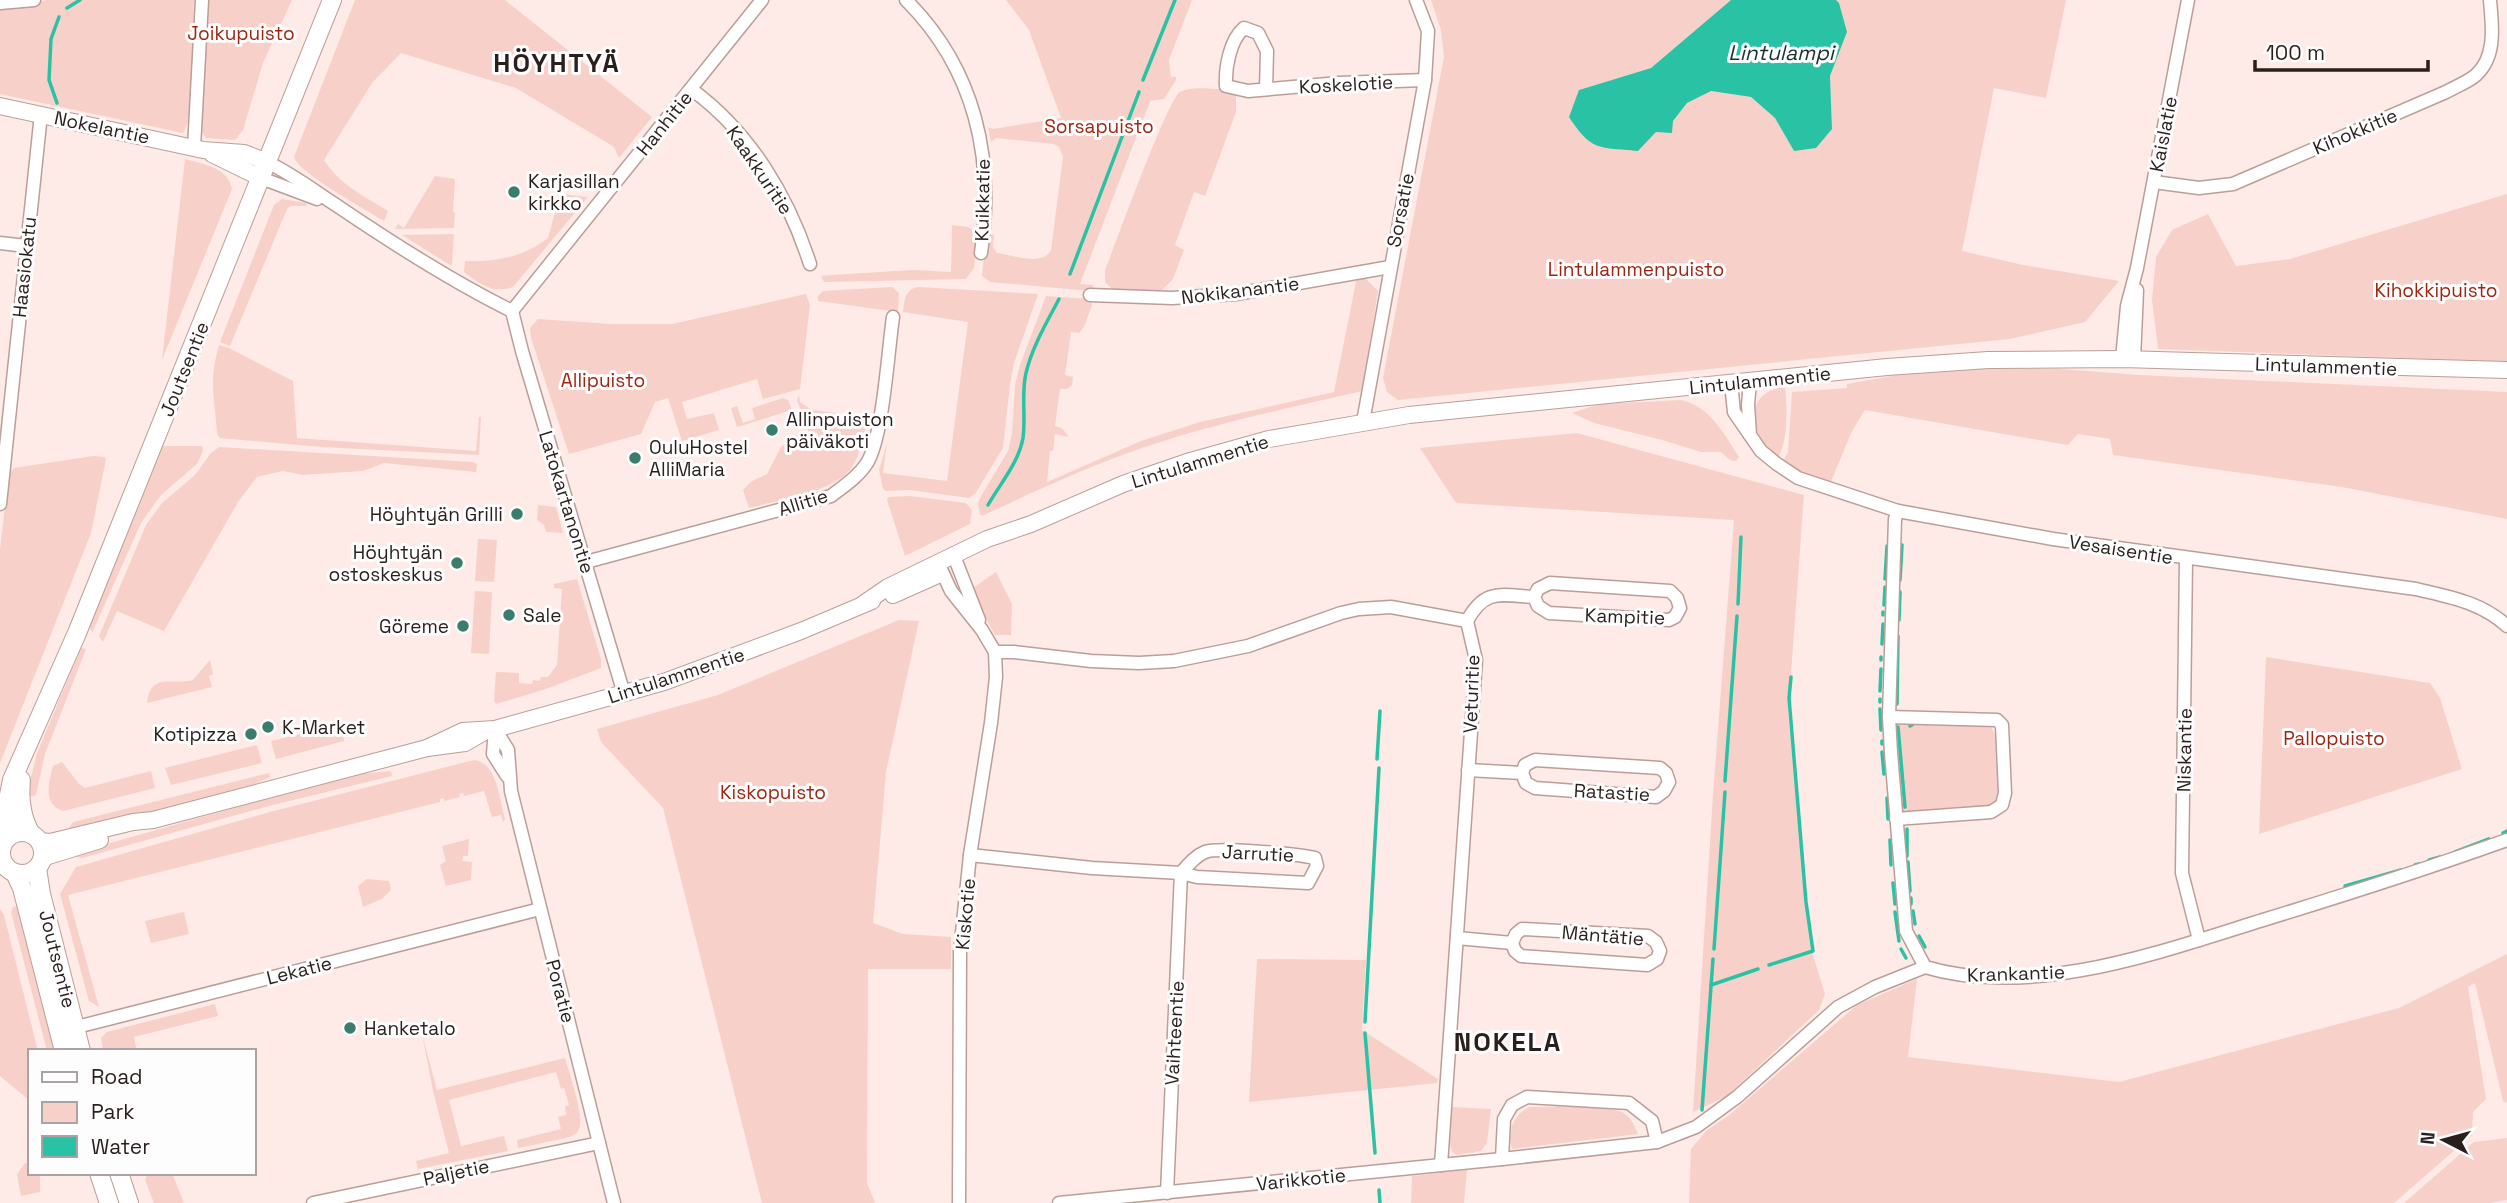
<svg xmlns="http://www.w3.org/2000/svg" width="2507" height="1203" viewBox="0 0 2507 1203" font-family="'Space Grotesk',sans-serif">
<style>
.green{fill:#f7d1c9}
.water{fill:#29c2a4}
.lines{fill:none;stroke-linecap:round;stroke-linejoin:round}
.stream{stroke:#29c2a4;stroke-width:3.5}
.minor-casing{stroke:#bb9e98;stroke-width:15}
.tertiary-casing{stroke:#bb9e98;stroke-width:18}
.secondary-casing{stroke:#bb9e98;stroke-width:20}
.minor{stroke:#fff;stroke-width:12}
.tertiary{stroke:#fff;stroke-width:16}
.secondary{stroke:#fff;stroke-width:18}
.poi-dot{fill:#3b7d6d;stroke:#fdfdfd;stroke-width:2.5}
.labels{text-anchor:middle;stroke-width:6;stroke-linejoin:round;paint-order:stroke}
.park-label{font-size:19px;fill:#9d2511;stroke:#fdfdfd}
.street-label{font-size:19px;fill:#2a1f1d;stroke:#fdfdfd}
.poi-label{font-size:19px;fill:#2a1f1d;stroke:#fdfdfd;text-anchor:start}
.water-label{font-size:21px;font-style:italic;fill:#1b322c;stroke:#fdfdfd}
.district-label{font-size:26px;font-weight:bold;letter-spacing:2px;fill:#2a1f1d;stroke:#fdfdfd}
</style>
<rect width="100%" height="100%" fill="#feeae6"/>
<g class="green">
<path d="M47,0H194L190,118L183,133L0,94V9Z"/>
<path d="M208,0H292L263,63L243,130L235,140L206,138L202,132Z"/>
<path d="M355,0H505L652,117L619,158L614,147L516,88L401,53L372,83L324,160C340,185 364,196 388,211L384,221C365,209 300,174 294,157Z"/>
<path d="M1006,0H1192L1169,60L1171,77H1176V80L1164,99L1150,101L1080,284L1094,285L1090,291L990,282L982,276L986,237L994,234L993,247L997,253C1013,255 1042,267 1051,250L1063,157L1059,147L1054,144L996,138L991,142L988,127L993,129L1061,118L1029,30Z"/>
<path d="M1431,0H1731L1651,68L1579,90L1638,151L1656,132L1673,121L1687,103L1710,91L1751,97L1775,118L1794,151L1832,129L1830,76L1847,32L1836,0H2066L2046,98L1994,88L1962,251L2023,265L2119,281L2085,322L2010,339L1398,400L1387,392L1383,378L1444,57L1441,30Z"/>
<path d="M1222,89L1236,96V112L1205,196L1194,192L1175,245L1184,250L1173,279L1161,291L1113,290L1105,282V270C1115,246 1167,100 1180,92C1190,86 1211,89 1222,89Z"/>
<path d="M185,159C203,164 228,167 232,189L162,360Z"/>
<path d="M435,176L455,179L453,212L455,213L454,228L395,229L398,224L404,228Z"/>
<path d="M560,194L588,197L513,287C493,294 480,284 464,272L465,261C495,262 524,257 548,238Z"/>
<path d="M2507,194V362L2158,349L2152,300L2156,257L2172,230L2208,214L2236,266L2290,259Z"/>
<path d="M282,199L306,203L307,206H291L287,209L230,346L220,342L274,205Z"/>
<path d="M952,225L968,227L979,233L974,268L966,279L824,282L821,276L832,275L912,270L951,272Z"/>
<path d="M454,234L452,265H450L402,235Z"/>
<path d="M1357,277L1366,279L1378,291L1362,391C1289,408 1215,423 1145,447C1089,466 1035,491 982,516L980,514L978,504L980,498L1008,451L1012,434L1015,385L1020,365L1046,296L1089,299L1092,305L1084,327L1079,333L1071,332L1065,375L1073,377L1072,385L1067,389H1060L1055,426L1062,428L1069,437L1055,434L1053,451H1050L1047,482L1141,441L1200,422L1334,392Z"/>
<path d="M892,287L899,293L898,312L818,301V296L823,291Z"/>
<path d="M918,287L1038,294L1014,363L1010,384L1003,448L975,494L969,498L910,490L886,491L883,489L879,470L887,443L883,473L947,481L968,322L903,312C904,301 905,289 918,287Z"/>
<path d="M806,294L810,305L800,389L763,399L757,379L682,402L687,419L714,413L719,430L682,441L668,398L655,402L641,434L569,454L531,338L530,328L538,319L611,324H672Z"/>
<path d="M219,345L229,348L293,381L297,438L476,451L479,417H481L479,455L321,447L220,438L217,434C215,398 208,383 219,345Z"/>
<path d="M1979,369H2060L2139,375L2507,392V519L2342,487L2113,455L2110,439L2078,434L2068,445L1865,410L1852,431L1830,484L1782,463L1788,452L1792,392L1847,388V384L1897,375Z"/>
<path d="M1785,386C1787,410 1789,438 1777,460C1751,435 1739,395 1785,386Z"/>
<path d="M799,395L800,402L812,410L859,416C868,422 866,430 863,440C859,450 857,461 850,470C830,493 777,500 749,508L743,490L752,481L767,474L781,447L787,442L800,438L817,440L818,433L808,431L797,400Z"/>
<path d="M783,398L788,400L792,410L737,427L731,408L737,406L743,423L755,419L752,408Z"/>
<path d="M1681,400C1710,406 1724,434 1739,457L1736,461L1730,460L1721,452H1701L1662,440L1594,423L1572,413L1599,404Z"/>
<path d="M1577,433L1804,495L1788,715L1812,952L1825,994L1819,1010L1727,1096L1693,1112L1713,795L1734,520L1456,503L1420,448Z"/>
<path d="M162,446H202L203,451L197,464L161,495L141,523L92,633L89,626Z"/>
<path d="M219,447L472,462L477,464L476,472L384,463L363,471L302,475L283,471L257,477L238,502L164,631L117,611L103,642L99,636L146,525L162,503L195,475L210,454Z"/>
<path d="M93,456L104,457L106,459L91,533L0,763V549L9,473L14,468Z"/>
<path d="M910,496L966,503L972,510L970,524L905,556L887,500L889,497Z"/>
<path d="M538,505L556,507L563,533L546,532L544,525L537,520Z"/>
<path d="M478,539L497,540L494,582L475,581Z"/>
<path d="M996,572L1012,604L1011,635H995L970,590Z"/>
<path d="M577,579L601,659V668L546,689L496,704L494,701L496,672L519,673V683L532,684L533,680L540,681L541,677H548L557,665L562,589L554,588V584Z"/>
<path d="M475,591L492,592L489,654L471,653Z"/>
<path d="M899,620L919,621L886,772L873,923L903,934L951,937V969H868L867,1183L875,1203H762L663,808L601,742L597,729L718,695Z"/>
<path d="M81,648L86,649L45,754L36,795L26,798L37,753Z"/>
<path d="M2266,657L2430,683L2440,698L2462,769L2259,834Z"/>
<path d="M210,660L213,674L209,676L212,687L147,703C151,671 172,686 193,680Z"/>
<path d="M1899,723L1990,726L1996,736L1998,798L1989,808L1906,813L1901,810L1894,729Z"/>
<path d="M341,724L344,741L276,759L271,741Z"/>
<path d="M257,745L262,763L171,785L165,768Z"/>
<path d="M474,760C497,762 500,801 505,819L503,822L501,815L492,817L484,791L464,796L463,793L459,794L460,797L444,801V798L440,799V802L68,895L99,1007L89,1001L60,894L76,867L270,812Z"/>
<path d="M62,762L79,784L85,788L151,771L155,788L63,811C42,804 49,782 53,766Z"/>
<path d="M391,771L392,776L269,806L82,858L76,857L75,853L351,775Z"/>
<path d="M269,773L270,777L244,789L70,832L69,828L73,822Z"/>
<path d="M469,839L468,856H463L462,861L472,862L471,880L446,886L440,865L446,861L442,846Z"/>
<path d="M367,879L389,881L391,890L382,899L363,907L358,886Z"/>
<path d="M21,904L59,1051H47L11,912L13,907Z"/>
<path d="M0,909L4,915L38,1051H30V1101L0,1076Z"/>
<path d="M184,912L189,934L151,943L145,921Z"/>
<path d="M2507,954V1103L2503,1101L2475,983L2468,987L2486,1099L2473,1112L2472,1135L2394,1203H1689L1691,1149L1707,1130L1728,1116L1857,1005L1917,979L1908,1057L2119,1082L2399,1008Z"/>
<path d="M1257,959L1366,960L1362,1030L1438,1079L1437,1083L1249,1102Z"/>
<path d="M215,1004L218,1016L134,1037L137,1051H103L101,1038L107,1032Z"/>
<path d="M422,1034L437,1090L565,1058C569,1073 585,1117 579,1129C577,1135 572,1136 566,1138L518,1148L517,1140L561,1129L558,1117L566,1115L565,1107L569,1105L564,1088L561,1089L556,1072L449,1100L461,1146L504,1136L508,1151L418,1169L416,1161L449,1153L433,1091Z"/>
<path d="M1452,1107L1491,1109L1487,1143L1481,1151L1457,1155L1452,1152L1449,1140Z"/>
<path d="M1529,1107C1552,1107 1602,1104 1622,1112C1631,1116 1634,1126 1638,1134L1512,1149C1508,1130 1512,1116 1529,1107Z"/>
<path d="M2507,1138V1200L2490,1203H2404L2474,1142Z"/>
<path d="M30,1162V1173H40V1192L21,1196L17,1174L25,1163Z"/>
<path d="M1467,1170L1464,1203H1411L1412,1176Z"/>
<path d="M154,1173H172L184,1203H154L145,1180L147,1175Z"/>
</g>
<path class="water" d="M1731,0H1836L1839,3L1847,32L1830,76L1832,129L1816,148L1794,151L1775,118L1751,97L1711,91L1687,103L1673,121L1672,133L1656,132L1638,151C1599,147 1592,152 1569,117L1579,90L1651,68Z"/>
<g class="lines">
<g class="stream">
<path d="M67,8L80,0"/>
<path d="M1143,80L1175,0"/>
<path d="M57,103L49,80L51,39L59,17"/>
<path d="M1070,274L1139,92"/>
<path d="M988,505C1000,484 1019,462 1023,438C1026,416 1021,394 1026,373C1032,347 1047,322 1059,299"/>
<path d="M1885,579L1887,546"/>
<path d="M1900,580L1902,545"/>
<path d="M1738,604L1741,537"/>
<path d="M1884,605L1885,587"/>
<path d="M1883,615V612"/>
<path d="M1899,620L1900,592"/>
<path d="M1882,644L1883,624"/>
<path d="M1881,660V657"/>
<path d="M1880,691L1881,669"/>
<path d="M1880,699V702"/>
<path d="M1897,704L1898,636"/>
<path d="M1880,709L1881,730"/>
<path d="M1910,726L1913,724"/>
<path d="M1898,727L1905,807"/>
<path d="M1882,741V744"/>
<path d="M1882,752L1884,774"/>
<path d="M1377,759L1380,711"/>
<path d="M1725,781L1737,616"/>
<path d="M1887,798L1888,819"/>
<path d="M1907,829V856"/>
<path d="M2503,833L2507,831"/>
<path d="M1890,840L1891,865"/>
<path d="M2455,852L2489,839"/>
<path d="M2429,860L2440,857"/>
<path d="M1908,862L1910,891"/>
<path d="M2415,865L2419,864"/>
<path d="M1893,883L1895,904"/>
<path d="M2345,886L2401,870"/>
<path d="M1911,898V904"/>
<path d="M1913,911L1915,924"/>
<path d="M1895,912L1899,941"/>
<path d="M1919,936L1925,947"/>
<path d="M1714,949L1725,792"/>
<path d="M1901,949L1906,958"/>
<path d="M1769,965L1813,951L1806,902L1789,698L1791,677"/>
<path d="M1711,985L1758,969"/>
<path d="M1365,1022L1379,768"/>
<path d="M1365,1033L1375,1153"/>
<path d="M1702,1110L1713,959"/>
<path d="M1379,1190L1380,1203"/>
</g>
<defs>
<g id="minor">
<path d="M906,0C975,69 995,158 981,253"/>
<path d="M0,3L34,0"/>
<path d="M691,89C750,132 788,196 810,264"/>
<path d="M1266,89L1267,51L1258,33L1244,28C1230,40 1225,67 1226,86L1248,91L1339,83L1425,80"/>
<path d="M194,148L202,0"/>
<path d="M267,162C292,174 313,190 336,205C392,243 451,281 512,311"/>
<path d="M261,178L317,199"/>
<path d="M2154,182L2199,188L2233,184L2446,92C2455,87 2468,82 2476,75C2497,56 2492,25 2490,0"/>
<path d="M0,243L26,246"/>
<path d="M1090,295L1172,298L1236,294L1390,267"/>
<path d="M512,311L522,351L624,694"/>
<path d="M512,311L762,0"/>
<path d="M2122,359L2127,306L2137,268L2188,0"/>
<path d="M2134,360L2137,290"/>
<path d="M1750,381L1748,405L1750,435"/>
<path d="M1731,383L1734,412L1761,451L1777,464L1798,478L1898,511L2053,539L2416,589C2449,597 2481,602 2507,626"/>
<path d="M1363,422L1425,80L1428,31L1416,0"/>
<path d="M0,504L41,114"/>
<path d="M1898,511L1895,519L1889,717L1891,753L1906,931L1925,967C2032,999 2160,952 2263,920C2345,895 2426,869 2507,840"/>
<path d="M954,556L979,620"/>
<path d="M2186,559L2182,873L2199,940"/>
<path d="M586,562L831,496C844,486 858,477 867,463C883,437 888,351 893,317"/>
<path d="M939,565L951,591L982,630L995,652L996,677L991,723L970,855L960,952L959,1203"/>
<path d="M1467,621C1485,588 1500,595 1534,597L1538,606L1549,613L1669,620L1675,617L1680,608L1677,598L1670,591L1550,583L1538,589L1534,597"/>
<path d="M995,652H1014L1091,661L1139,663L1174,661L1248,646L1341,613L1359,609L1391,607L1467,621"/>
<path d="M1889,717L1997,720L2002,725L2005,793L2002,805L1991,812L1896,819"/>
<path d="M495,729L508,750L511,791L614,1203"/>
<path d="M495,729L493,754L507,776"/>
<path d="M1468,770L1522,773L1525,765L1535,760L1660,768L1666,773L1669,782L1664,791L1656,797L1535,788L1526,783L1522,773"/>
<path d="M970,855L1092,868L1181,873L1197,877L1308,883L1317,866L1315,858C1299,854 1217,847 1205,852C1195,856 1188,865 1181,873"/>
<path d="M1457,938L1512,943L1516,934L1522,929L1648,936L1656,942L1660,951L1657,959L1647,965L1521,956L1515,951L1512,943"/>
<path d="M69,1029L540,909"/>
<path d="M1502,1159L1504,1119L1512,1105L1527,1097L1629,1103L1652,1121L1657,1142"/>
<path d="M1441,1165L1476,660L1467,621"/>
<path d="M1167,1193L1181,873"/>
<path d="M313,1203L599,1143"/>
<path d="M1059,1203L1502,1159L1657,1142L1696,1127L1737,1097L1838,1007L1875,987L1925,967"/>
</g>
<g id="tertiary">
<path d="M0,106L203,150L244,153L267,162"/>
<path d="M212,154L261,178"/>
<path d="M893,595L940,574"/>
<path d="M863,604L888,587L987,539L1031,524L1123,484L1187,462L1269,439L1409,415L1887,367L1988,360L2122,359L2507,370"/>
<path d="M427,748L463,731L495,729L664,682L801,631L872,601"/>
<path d="M39,841L50,842L133,822L153,820L427,748L465,743L484,732"/>
<path d="M0,847L2,846"/>
<path d="M42,858L100,840"/>
<path d="M0,864L4,863"/>
</g>
<g id="secondary">
<path d="M21,780C19,800 21,817 31,834"/>
<circle cx="22" cy="853" r="21"/>
<path d="M7,838L9,795L12,780L77,633L332,0"/>
<path d="M37,868L41,894L81,1051"/>
<path d="M15,873L22,888L64,1051"/>
<path d="M99,1173L109,1203"/>
<path d="M119,1173L129,1203"/>
</g>
</defs>
<use href="#minor" class="minor-casing"/>
<use href="#tertiary" class="tertiary-casing"/>
<use href="#secondary" class="secondary-casing"/>
<use href="#minor" class="minor"/>
<use href="#tertiary" class="tertiary"/>
<use href="#secondary" class="secondary"/>
</g>
<g class="poi-dot">
<circle cx="514" cy="192" r="7"/>
<circle cx="772" cy="430" r="7"/>
<circle cx="635" cy="458" r="7"/>
<circle cx="517" cy="514" r="7"/>
<circle cx="457" cy="563" r="7"/>
<circle cx="509" cy="615" r="7"/>
<circle cx="463" cy="626" r="7"/>
<circle cx="268" cy="727" r="7"/>
<circle cx="251" cy="734" r="7"/>
<circle cx="350" cy="1028" r="7"/>
</g>
<g class="labels">
<g class="park-label">
<text x="241" y="40">Joikupuisto</text>
<text x="1099" y="133">Sorsapuisto</text>
<text x="1636" y="276">Lintulammenpuisto</text>
<text x="2436" y="297">Kihokkipuisto</text>
<text x="603" y="387">Allipuisto</text>
<text x="2334" y="745">Pallopuisto</text>
<text x="773" y="799">Kiskopuisto</text>
</g>
<g class="street-label">
<text transform="translate(1346 84) rotate(-3)" y="7">Koskelotie</text>
<text transform="translate(664 123) rotate(-51)" y="7">Hanhitie</text>
<text transform="translate(102 127) rotate(12)" y="7">Nokelantie</text>
<text transform="translate(2355 131) rotate(-23)" y="7">Kihokkitie</text>
<text transform="translate(2163 134) rotate(-79)" y="7">Kaislatie</text>
<text transform="translate(760 170) rotate(56)" y="7">Kaakkuritie</text>
<text transform="translate(982 200) rotate(-89)" y="7">Kuikkatie</text>
<text transform="translate(1400 210) rotate(-79)" y="7">Sorsatie</text>
<text transform="translate(24 267) rotate(-84)" y="7">Haasiokatu</text>
<text transform="translate(1240 290) rotate(-7)" y="7">Nokikanantie</text>
<text transform="translate(2326 366) rotate(2)" y="7">Lintulammentie</text>
<text transform="translate(184 369) rotate(-68)" y="7">Joutsentie</text>
<text transform="translate(1760 380) rotate(-6)" y="7">Lintulammentie</text>
<text transform="translate(1200 461) rotate(-17)" y="7">Lintulammentie</text>
<text transform="translate(567 502) rotate(73)" y="7">Latokartanontie</text>
<text transform="translate(803 502) rotate(-17)" y="7">Allitie</text>
<text transform="translate(2121 549) rotate(9)" y="7">Vesaisentie</text>
<text transform="translate(1625 616) rotate(2)" y="7">Kampitie</text>
<text transform="translate(676 675) rotate(-18)" y="7">Lintulammentie</text>
<text transform="translate(1471 694) rotate(-88)" y="7">Veturitie</text>
<text transform="translate(2184 750) rotate(-89)" y="7">Niskantie</text>
<text transform="translate(1612 792) rotate(3)" y="7">Ratastie</text>
<text transform="translate(1258 853) rotate(3)" y="7">Jarrutie</text>
<text transform="translate(965 914) rotate(-85)" y="7">Kiskotie</text>
<text transform="translate(1603 935) rotate(5)" y="7">Mäntätie</text>
<text transform="translate(58 959) rotate(76)" y="7">Joutsentie</text>
<text transform="translate(299 970) rotate(-14)" y="7">Lekatie</text>
<text transform="translate(2016 973) rotate(-2)" y="7">Krankantie</text>
<text transform="translate(561 991) rotate(75)" y="7">Poratie</text>
<text transform="translate(1174 1033) rotate(-87)" y="7">Vaihteentie</text>
<text transform="translate(456 1172) rotate(-12)" y="7">Paljetie</text>
<text transform="translate(1301 1179) rotate(-6)" y="7">Varikkotie</text>
</g>
<g class="poi-label">
<text x="528" y="188">Karjasillan<tspan x="528" dy="22">kirkko</tspan></text>
<text x="786" y="426">Allinpuiston<tspan x="786" dy="22">päiväkoti</tspan></text>
<text x="649" y="454">OuluHostel<tspan x="649" dy="22">AlliMaria</tspan></text>
<text x="503" y="521" text-anchor="end">Höyhtyän Grilli</text>
<text x="443" y="559" text-anchor="end">Höyhtyän<tspan x="443" dy="22">ostoskeskus</tspan></text>
<text x="523" y="622">Sale</text>
<text x="449" y="633" text-anchor="end">Göreme</text>
<text x="282" y="734">K-Market</text>
<text x="237" y="741" text-anchor="end">Kotipizza</text>
<text x="364" y="1035">Hanketalo</text>
</g>
<g class="water-label">
<text x="1781" y="60">Lintulampi</text>
</g>
<g class="district-label">
<text x="557" y="72">HÖYHTYÄ</text>
<text x="1508" y="1051">NOKELA</text>
</g>
</g>
<rect x="28" y="1049" width="228" height="126" fill="#fdfdfd" stroke="#a9a4a3" stroke-width="2"/>
<rect x="42" y="1072" width="35" height="10" fill="#ffffff" stroke="#a9a4a3" stroke-width="2"/>
<text x="91" y="1084" font-size="21" fill="#2a1f1d">Road</text>
<rect x="42" y="1102" width="35" height="21" fill="#f7d1c9" stroke="#a9a4a3" stroke-width="2"/>
<text x="91" y="1119" font-size="21" fill="#2a1f1d">Park</text>
<rect x="42" y="1136" width="35" height="21" fill="#29c2a4" stroke="#a9a4a3" stroke-width="2"/>
<text x="91" y="1154" font-size="21" fill="#2a1f1d">Water</text>
<g transform="translate(2444 1140) rotate(276)" stroke="#fdfdfd" stroke-width="5" paint-order="stroke">
<path d="M0-5L12 26L0 18L-12 26Z" fill="#2a1f1d"/>
<text y="-10" font-size="19" font-weight="bold" text-anchor="middle" fill="#2a1f1d">N</text>
</g>
<path d="M2255 60v10h173v-10" fill="none" stroke="#2a1f1d" stroke-width="3.5"/>
<text x="2266" y="60" font-size="21" fill="#2a1f1d" stroke="#fdfdfd" stroke-width="5" paint-order="stroke">100 m</text>
</svg>
